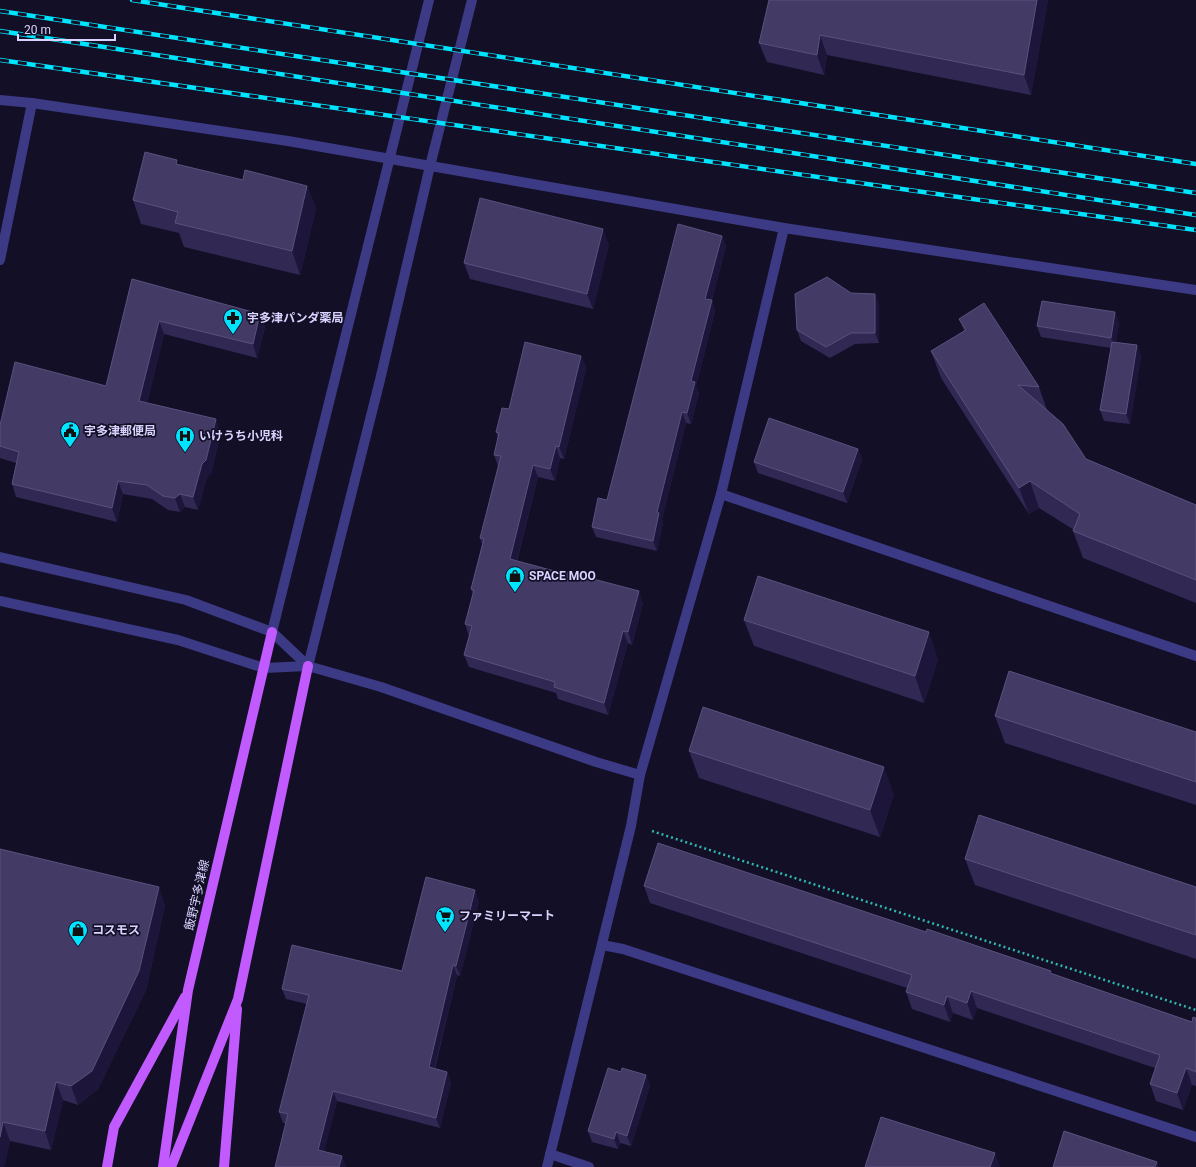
<svg xmlns="http://www.w3.org/2000/svg" width="1196" height="1167" viewBox="0 0 1196 1167" font-family="Roboto,'Noto Sans JP',sans-serif">
<style>
.lines{fill:none;stroke-linecap:round;stroke-linejoin:round}
.path{stroke:#2fb8b0;stroke-width:2.5;stroke-dasharray:2 3;stroke-linecap:butt}
.minor{stroke:#3d3a85;stroke-width:10}
.major{stroke:#c25bff;stroke-width:10}
.rail-casing{stroke:#00e5ff;stroke-width:4.5}
.rail{stroke:#130f26;stroke-width:3;stroke-dasharray:9;stroke-linecap:butt}
.wall{fill:#312854}
.shaded-wall{fill:#1d163a}
.building{fill:#433a66;stroke:#5a527e}
.labels{text-anchor:middle;stroke-width:3.5;stroke-linejoin:round;paint-order:stroke}
.poi-label{font-size:12px;font-weight:bold;fill:#d9d4ff;stroke:#130f26;text-anchor:start}
.street-label{font-size:12px;fill:#d9d4ff;stroke:#130f26}
</style>
<rect width="100%" height="100%" fill="#130f26"/>
<g class="lines">
<path class="path" d="M652,831L1196,1010"/>
<g class="minor">
<path d="M0,100L32,103L288,141L784,228L1196,290"/>
<path d="M0,260L32,103"/>
<path d="M721,494L1196,656"/>
<path d="M0,557L186,600L272,632L308,666"/>
<path d="M0,601L178,640L264,668L308,666L381,687L596,762L640,775"/>
<path d="M272,632L429,0"/>
<path d="M308,666L380,380L430,166L472,0"/>
<path d="M602,945L623,949L1196,1137"/>
<path d="M550,1154L589,1167"/>
<path d="M547,1167L631,826L640,775L721,494L784,228"/>
</g>
<g class="major">
<path d="M107,1167L114,1127L185,997"/>
<path d="M163,1167L188,990L272,632"/>
<path d="M171,1167L238,999L308,666"/>
<path d="M224,1167L237,1009"/>
</g>
<defs>
<g id="rail">
<path d="M132,0L1196,164"/>
<path d="M0,11L1196,193"/>
<path d="M0,31L1196,215"/>
<path d="M0,60L944,195L1196,230"/>
</g>
</defs>
<use href="#rail" class="rail-casing"/>
<use href="#rail" class="rail"/>
</g>
<g class="wall">
<path d="M769,0H1048L1031,95L827,55L824,75L767,62L759,43Z"/>
<path d="M179,165L243,180L307,186L316,209L300,275L184,247L179,233L141,224L133,200Z"/>
<path d="M722,236L726,246L712,300L715,311L696,386L699,393L691,424L686,423L662,519L663,523L657,551L596,537L592,527L607,500Z"/>
<path d="M609,244L593,309L470,279L464,263Z"/>
<path d="M132,279L260,314L265,327L257,358L164,334L147,403L221,433L211,474L207,477L198,510L185,507L180,512L168,510L152,499L123,494L117,522L16,497L12,484L16,463L0,458V425L106,386Z"/>
<path d="M851,293L879,304V343L855,344L830,358L801,341L797,330Z"/>
<path d="M1115,312L1119,323L1116,342L1137,345L1141,356L1130,424L1104,421L1100,410L1111,348L1041,337L1037,326Z"/>
<path d="M959,319L1039,387L1047,410L1086,459L1196,505V603L1083,558L1073,531L1074,530L1039,508L1029,514L941,378L931,351L964,331Z"/>
<path d="M581,356L586,368L564,459L560,458L555,481L538,477L517,561L643,603L632,645L628,643L608,715L558,699L556,693L469,667L464,655L469,636L465,624L473,594L471,589L482,544L480,538L498,466L494,455L498,438L496,432L509,409Z"/>
<path d="M858,449L862,459L847,503L758,473L754,462Z"/>
<path d="M744,620L938,659L924,703L754,646Z"/>
<path d="M995,716L1196,732V805L1005,743Z"/>
<path d="M689,751L894,794L880,837L699,778Z"/>
<path d="M0,849L165,905L146,990L98,1089L78,1105L63,1100L51,1150L10,1141L4,1167H0Z"/>
<path d="M965,859L1196,887V959L975,885Z"/>
<path d="M644,886L1052,974L1192,1022L1196,1018V1086L1192,1085L1183,1110L1156,1101L1150,1084L1155,1068L977,1008L973,1020L953,1013L950,1022L912,1009L906,992L907,988L650,903Z"/>
<path d="M479,901L460,976L457,975L435,1069L447,1072L451,1083L440,1128L337,1101L324,1152L342,1156L346,1167H275L286,1123H283L279,1112L307,1004L286,999L282,989L402,971Z"/>
<path d="M621,1072L646,1075L650,1086L631,1146L620,1143L618,1149L592,1142L588,1131Z"/>
</g>
<g class="shaded-wall">
<path d="M1037,0H1048L1031,95L1024,75Z"/>
<path d="M820,35L827,55L824,75L817,55Z"/>
<path d="M307,186L316,209L300,275L292,251Z"/>
<path d="M603,229L609,244L593,309L587,294Z"/>
<path d="M722,236L726,246L712,300L715,311L696,386L699,393L691,424L687,413L691,381L705,299Z"/>
<path d="M875,294L879,304V343L875,333Z"/>
<path d="M1115,312L1119,323L1115,349L1111,338Z"/>
<path d="M260,314L265,327L257,358L253,344Z"/>
<path d="M159,321L164,334L144,414L139,401Z"/>
<path d="M1137,345L1141,356L1130,424L1126,414Z"/>
<path d="M581,356L586,368L564,459L559,447Z"/>
<path d="M682,412L686,423L662,519L663,523L657,551L653,541L657,512Z"/>
<path d="M216,419L221,433L211,474L207,477L198,510L193,497L202,464Z"/>
<path d="M556,446L560,458L555,481L550,469Z"/>
<path d="M858,449L862,459L847,503L843,492Z"/>
<path d="M533,465L538,477L514,571L510,559Z"/>
<path d="M118,481L123,494L117,522L112,508Z"/>
<path d="M1030,481L1039,508L1029,514L1019,488Z"/>
<path d="M180,494L185,507L180,512L175,498Z"/>
<path d="M639,591L643,603L632,645L628,632Z"/>
<path d="M623,631L628,643L608,715L604,703Z"/>
<path d="M929,632L938,659L924,703L915,676Z"/>
<path d="M884,767L894,794L880,837L870,810Z"/>
<path d="M159,887L165,905L146,990L98,1089L78,1105L71,1086Z"/>
<path d="M475,890L479,901L460,976L456,966Z"/>
<path d="M453,965L457,975L432,1078L429,1067Z"/>
<path d="M971,991L977,1008L973,1020L967,1003Z"/>
<path d="M947,996L953,1013L950,1022L944,1005Z"/>
<path d="M1186,1068L1192,1085L1183,1110L1177,1093Z"/>
<path d="M447,1072L451,1083L440,1128L436,1118Z"/>
<path d="M646,1075L650,1086L631,1146L627,1136Z"/>
<path d="M56,1082L63,1100L51,1150L45,1131Z"/>
<path d="M333,1091L337,1101L322,1161L318,1150Z"/>
<path d="M3,1122L10,1141L4,1167H0V1137Z"/>
<path d="M616,1132L620,1143L618,1149L614,1139Z"/>
<path d="M995,1153L1000,1167H990Z"/>
<path d="M342,1156L346,1167H339Z"/>
<path d="M1157,1162L1159,1167H1155Z"/>
</g>
<g class="building">
<path d="M769,0H1037L1024,75L820,35L817,55L759,43Z"/>
<path d="M145,152L177,160L176,164L243,180L245,170L307,186L292,251L175,223L178,212L133,200Z"/>
<path d="M480,198L603,229L587,294L464,263Z"/>
<path d="M678,224L722,236L705,299L712,300L691,381L695,382L687,413L682,412L657,512L659,513L653,541L592,527L598,498L607,500Z"/>
<path d="M827,277L851,293L875,294V333H851L826,347L797,330L795,294Z"/>
<path d="M132,279L260,314L253,344L159,321L139,401L216,419L206,460L202,464L193,497L180,494L175,498L163,496L147,485L118,481L112,508L12,484L19,452L0,446V425L15,362L106,386Z"/>
<path d="M1042,301L1115,312L1111,338L1037,326Z"/>
<path d="M984,303L1039,387L1018,385L1063,424L1086,459L1196,505V580L1073,531L1080,514L1030,481L1019,488L931,351L966,330L959,319Z"/>
<path d="M525,342L581,356L559,447L556,446L550,469L533,465L510,559L558,572L559,570L639,591L628,632L623,631L604,703L554,687L555,682L464,655L472,626L465,624L474,590L471,589L484,539L480,538L501,456L494,455L499,433L496,432L502,408L509,409Z"/>
<path d="M1112,342L1137,345L1126,414L1100,410Z"/>
<path d="M769,418L858,449L843,492L754,462Z"/>
<path d="M758,576L929,632L915,676L744,620Z"/>
<path d="M1009,671L1196,732V782L995,716Z"/>
<path d="M703,707L884,767L870,810L689,751Z"/>
<path d="M979,815L1196,887V935L965,859Z"/>
<path d="M658,843L926,932L927,929L1051,971L1050,973L1192,1022L1193,1017L1196,1018V1072L1186,1068L1177,1093L1150,1084L1160,1055L971,991L967,1003L947,996L944,1005L906,992L912,975L644,886Z"/>
<path d="M0,849L159,887L139,971L92,1071L71,1086L56,1082L45,1131L3,1122L0,1137Z"/>
<path d="M426,877L475,890L456,966L453,965L429,1067L447,1072L436,1118L333,1091L318,1150L342,1156L339,1167H275L288,1114L279,1112L309,995L282,989L292,945L402,971Z"/>
<path d="M608,1068L621,1072L622,1068L646,1075L627,1136L616,1132L614,1139L588,1131Z"/>
<path d="M881,1117L995,1153L990,1167H865Z"/>
<path d="M1064,1131L1157,1162L1155,1167H1053Z"/>
</g>
<defs>
<symbol id="pharmacy-pin" viewBox="-11 -11 22 30"><path d="M0 17L-7.5 6A9.5 9.5 0 1 1 7.5 6Z" fill="#00e5ff" stroke="#130f26"/><path d="M-2-6h4v4h4v4h-4v4h-4v-4h-4v-4h4Z" fill="#111"/></symbol>
<symbol id="civic-pin" viewBox="-11 -11 22 30"><path d="M0 17L-7.5 6A9.5 9.5 0 1 1 7.5 6Z" fill="#00e5ff" stroke="#130f26"/><path d="M-.6-6.5H3V-4.5H.6V-3L4-1V1h2V6H-6V1h2V-1L-.6-3ZM-1.2 2.5V6h2.4V2.5Z" fill="#111"/></symbol>
<symbol id="hospital-pin" viewBox="-11 -11 22 30"><path d="M0 17L-7.5 6A9.5 9.5 0 1 1 7.5 6Z" fill="#00e5ff" stroke="#130f26"/><path d="M-5-5h3v3.5h4V-5h3V5h-3V1.5h-4V5h-3Z" fill="#111"/></symbol>
<symbol id="shop-pin" viewBox="-11 -11 22 30"><path d="M0 17L-7.5 6A9.5 9.5 0 1 1 7.5 6Z" fill="#00e5ff" stroke="#130f26"/><path d="M-5-2.5h2.3a2.7 3.5 0 0 1 5.4 0H5L5.5 6h-11ZM-1.5-2.5h3a1.5 2.3 0 0 0-3 0Z" fill="#111"/></symbol>
<symbol id="supermarket-pin" viewBox="-11 -11 22 30"><path d="M0 17L-7.5 6A9.5 9.5 0 1 1 7.5 6Z" fill="#00e5ff" stroke="#130f26"/><path d="M-6-5.5h2.5l.6 2H6L4.5 2H-2.5L-4.4-4H-6ZM-1.5 3.2a1.3 1.3 0 1 0 .1 0ZM3 3.2a1.3 1.3 0 1 0 .1 0Z" fill="#111"/></symbol>
</defs>
<g fill-rule="evenodd">
<use href="#pharmacy-pin" x="222" y="307" width="22" height="30"/>
<use href="#civic-pin" x="59" y="420" width="22" height="30"/>
<use href="#hospital-pin" x="174" y="425" width="22" height="30"/>
<use href="#shop-pin" x="504" y="565" width="22" height="30"/>
<use href="#supermarket-pin" x="434" y="905" width="22" height="30"/>
<use href="#shop-pin" x="67" y="919" width="22" height="30"/>
</g>
<g class="labels">
<g class="poi-label">
<text x="247" y="322">宇多津パンダ薬局</text>
<text x="84" y="435">宇多津郵便局</text>
<text x="199" y="440">いけうち小児科</text>
<text x="529" y="580">SPACE MOO</text>
<text x="459" y="920">ファミリーマート</text>
<text x="92" y="934">コスモス</text>
</g>
<g class="street-label">
<text transform="translate(197 895) rotate(-77)" y="4">飯野宇多津線</text>
</g>
</g>
<path d="M18 34v6h97v-6" fill="none" stroke="#d9d4ff" stroke-width="2"/>
<text x="24" y="34" font-size="12" fill="#d9d4ff" stroke="#130f26" stroke-width="3" paint-order="stroke">20 m</text>
</svg>
